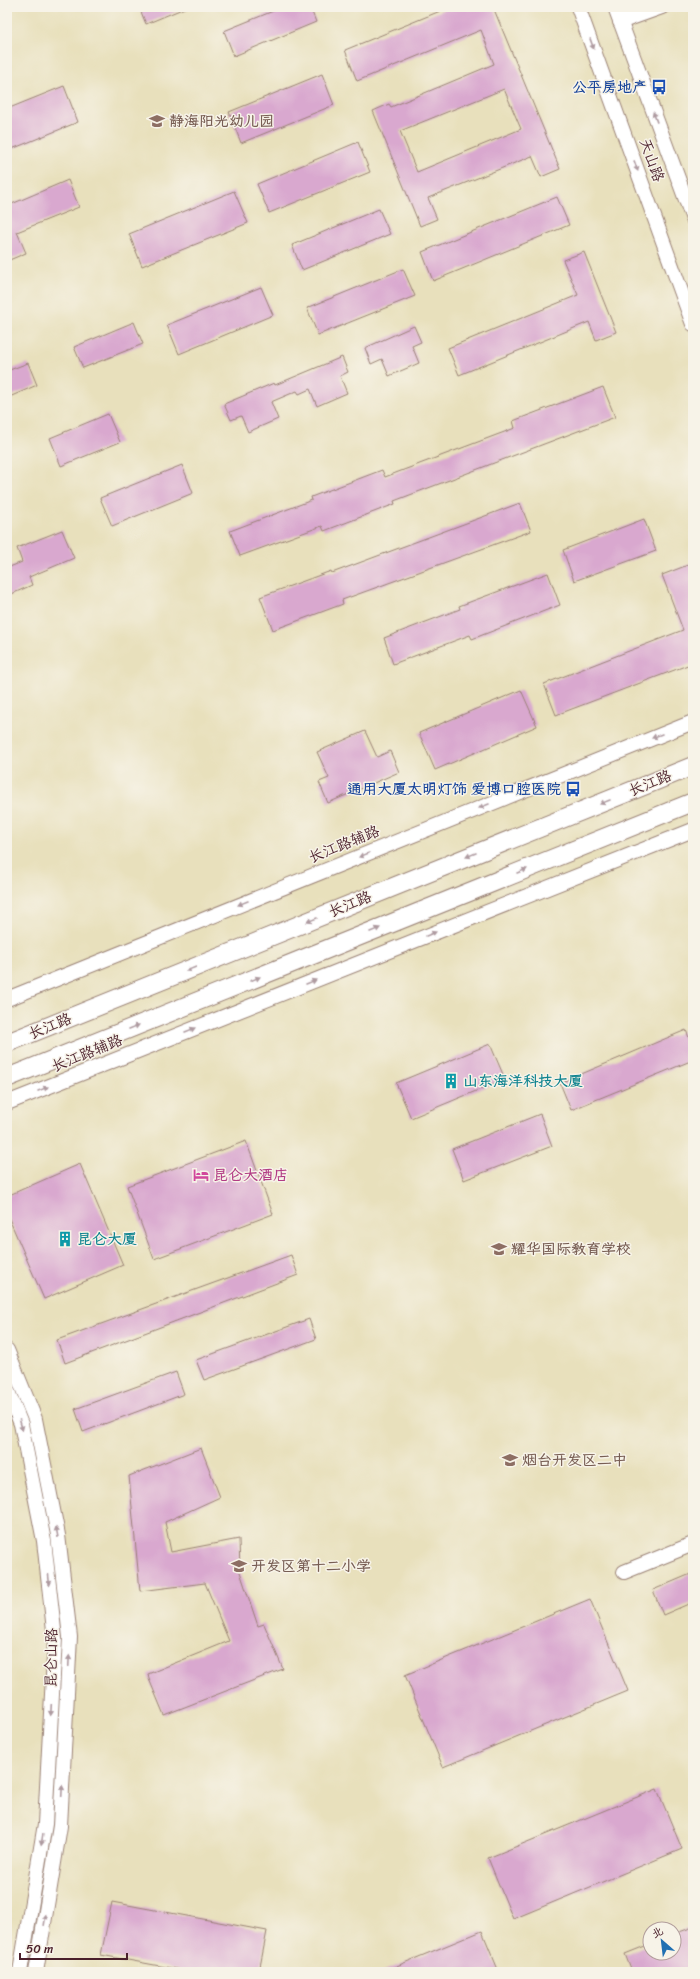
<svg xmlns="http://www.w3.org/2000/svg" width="700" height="1979" viewBox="0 0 700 1979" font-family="Sriracha,'LXGW WenKai TC',sans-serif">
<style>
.building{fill:#d9a8cf;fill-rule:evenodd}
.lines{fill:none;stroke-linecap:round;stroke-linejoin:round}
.minor-casing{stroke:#998074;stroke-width:16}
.major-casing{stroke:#998074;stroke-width:20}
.minor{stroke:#fff;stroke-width:14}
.major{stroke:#fff;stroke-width:18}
.oneway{fill:#ae9aa0}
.labels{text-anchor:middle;stroke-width:3;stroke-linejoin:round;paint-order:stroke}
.transit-label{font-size:15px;font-weight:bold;fill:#164399;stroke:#f7f3e8;text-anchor:end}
.education-label{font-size:15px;font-weight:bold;fill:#785e54;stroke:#f7f3e8;text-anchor:start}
.street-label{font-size:15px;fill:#4a1f2b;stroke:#f7f3e8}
.culture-label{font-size:15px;font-weight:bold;fill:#0d838f;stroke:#f7f3e8;text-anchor:start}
.hotel-label{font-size:15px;font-weight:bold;fill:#b23c85;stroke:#f7f3e8;text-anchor:start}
</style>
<rect width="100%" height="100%" fill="#f7f3e8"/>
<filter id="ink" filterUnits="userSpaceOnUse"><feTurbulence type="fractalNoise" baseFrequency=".025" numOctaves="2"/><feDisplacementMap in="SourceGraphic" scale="8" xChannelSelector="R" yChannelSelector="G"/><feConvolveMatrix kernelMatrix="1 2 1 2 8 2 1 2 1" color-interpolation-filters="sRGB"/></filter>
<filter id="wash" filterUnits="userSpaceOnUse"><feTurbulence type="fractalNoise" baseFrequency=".012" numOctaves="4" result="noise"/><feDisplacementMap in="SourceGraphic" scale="16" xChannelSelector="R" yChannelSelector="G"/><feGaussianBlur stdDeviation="0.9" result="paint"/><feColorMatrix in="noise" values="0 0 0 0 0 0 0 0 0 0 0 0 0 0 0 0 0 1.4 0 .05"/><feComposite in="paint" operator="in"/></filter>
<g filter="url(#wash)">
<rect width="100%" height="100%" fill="#e8e0bc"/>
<g id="blocks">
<g class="building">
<path d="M139,7H187L146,24Z"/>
<path d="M283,7H310L316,22L234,56L224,31Z"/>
<path d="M450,7H493L560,169L541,177L532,156L428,198L437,219L420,226L373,111L389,104L391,107L494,64L481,30L357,81L345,50ZM504,89L521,129L417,172L400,131Z"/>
<path d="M322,74L334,105L241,143L229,112Z"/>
<path d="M64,86L78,122L7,151V109Z"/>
<path d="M358,142L370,172L269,213L257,184Z"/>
<path d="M68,180L79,207L17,232L26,253L7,261V206Z"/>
<path d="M234,191L248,223L142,266L129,234Z"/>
<path d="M557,197L569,225L433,281L422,252Z"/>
<path d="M379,209L390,234L302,270L292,245Z"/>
<path d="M584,252L616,332L596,340L589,322L459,375L448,348L578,295L563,260Z"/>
<path d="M403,269L415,296L318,335L307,308Z"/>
<path d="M261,287L273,315L179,354L167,325Z"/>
<path d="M134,322L143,344L83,368L74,347Z"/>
<path d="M414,326L421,342L412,346L419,363L389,376L382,359L371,364L365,348Z"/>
<path d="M342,357L348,372L340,376L347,393L317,406L310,389L299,394L297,391L271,402L278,419L248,432L241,416L231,420L224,404L274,383L275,385Z"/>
<path d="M28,363L37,385L7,398V371Z"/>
<path d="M603,387L615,417L394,501L395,504L324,531L322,526L240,556L230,531L312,500L311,497L382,470L385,477L515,428L513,421Z"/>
<path d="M108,414L120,442L61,466L50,438Z"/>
<path d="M182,465L193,493L112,526L100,498Z"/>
<path d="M520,503L531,531L342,600L343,604L273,630L260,597L331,571L332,573Z"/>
<path d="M644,519L656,551L574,581L563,550Z"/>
<path d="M62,530L74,558L29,577L32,585L7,596V568L22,562L17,548Z"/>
<path d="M693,563V663L556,715L544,684L683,630L662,575Z"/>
<path d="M548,573L560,605L472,639L470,635L393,664L384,638L460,609L459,606Z"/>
<path d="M521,690L537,726L435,770L419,733Z"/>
<path d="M365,731L377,757L390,751L399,772L328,803L319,782L329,778L317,752Z"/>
<path d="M686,1030L693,1048V1060L571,1110L560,1083Z"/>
<path d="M490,1044L505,1079L411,1118L396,1083Z"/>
<path d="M540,1114L552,1146L464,1180L452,1149Z"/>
<path d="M246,1141L273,1214L154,1259L127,1186Z"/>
<path d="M80,1164L123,1265L44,1299L7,1214V1196Z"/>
<path d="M291,1255L298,1275L65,1363L57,1340Z"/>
<path d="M309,1319L316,1339L204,1380L196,1360Z"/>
<path d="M176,1372L184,1394L83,1432L75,1409Z"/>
<path d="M201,1448L220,1497L165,1522L171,1552L239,1539L240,1572L258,1626L264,1624L283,1669L164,1715L149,1679L148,1674L229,1641L205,1583L140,1591L129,1476Z"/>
<path d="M693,1573V1602L663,1615L653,1590Z"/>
<path d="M590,1599L628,1691L443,1767L405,1675Z"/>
<path d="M657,1789L682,1849L513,1919L488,1858Z"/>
<path d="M112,1902L267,1931L259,1972H192L101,1955Z"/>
<path d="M693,1927V1972H632L625,1954L650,1944V1953H674V1934Z"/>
<path d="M482,1931L499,1972H382Z"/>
</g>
</g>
</g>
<g filter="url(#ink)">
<use href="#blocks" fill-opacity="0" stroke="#998074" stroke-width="1"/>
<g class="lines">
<defs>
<g id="minor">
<path d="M578,7L693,324"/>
<path d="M615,7L693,219"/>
<path d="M620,22L662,7"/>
<path d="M7,999L693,722"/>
<path d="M7,1103L693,830"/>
<path d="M7,1350L35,1419L58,1535L70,1637L60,1826L36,1972"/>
<path d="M7,1389L21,1424L44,1541L55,1639L45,1824L20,1972"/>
<path d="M624,1572L693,1544"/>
</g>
<g id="major">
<path d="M7,1043L693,766"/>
<path d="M7,1078L693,802"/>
</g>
</defs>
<use href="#minor" class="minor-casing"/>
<use href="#major" class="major-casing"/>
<use href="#minor" class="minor"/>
<use href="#major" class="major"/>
</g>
<defs><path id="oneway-solid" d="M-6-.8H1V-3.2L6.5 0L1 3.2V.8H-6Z"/></defs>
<g class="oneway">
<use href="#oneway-solid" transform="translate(592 44) rotate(70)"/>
<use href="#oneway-solid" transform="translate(655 117) rotate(-110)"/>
<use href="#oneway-solid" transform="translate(636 166) rotate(70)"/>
<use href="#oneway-solid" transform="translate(657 736) rotate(158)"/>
<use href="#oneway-solid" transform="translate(605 802) rotate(158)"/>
<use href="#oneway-solid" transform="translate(484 806) rotate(158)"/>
<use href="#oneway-solid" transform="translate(364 855) rotate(158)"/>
<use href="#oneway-solid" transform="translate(471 855) rotate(158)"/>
<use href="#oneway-solid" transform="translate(522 871) rotate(-22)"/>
<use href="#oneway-solid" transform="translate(243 903) rotate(158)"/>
<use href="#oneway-solid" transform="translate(312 920) rotate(158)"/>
<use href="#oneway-solid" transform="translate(375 930) rotate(-22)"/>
<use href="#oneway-solid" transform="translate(431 934) rotate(-22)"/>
<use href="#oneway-solid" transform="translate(191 969) rotate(158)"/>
<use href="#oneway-solid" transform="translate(255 979) rotate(-22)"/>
<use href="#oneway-solid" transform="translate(311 982) rotate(-22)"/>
<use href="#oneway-solid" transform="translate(134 1027) rotate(-22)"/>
<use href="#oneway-solid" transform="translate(190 1030) rotate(-22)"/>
<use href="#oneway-solid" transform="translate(43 1089) rotate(-22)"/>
<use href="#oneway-solid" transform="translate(21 1425) rotate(74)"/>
<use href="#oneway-solid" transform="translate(57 1532) rotate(-100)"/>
<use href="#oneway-solid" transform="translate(49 1580) rotate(84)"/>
<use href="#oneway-solid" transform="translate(69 1661) rotate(-87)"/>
<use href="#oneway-solid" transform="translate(51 1710) rotate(93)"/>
<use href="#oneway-solid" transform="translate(62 1791) rotate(-87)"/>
<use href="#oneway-solid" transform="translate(42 1840) rotate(99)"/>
<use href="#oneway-solid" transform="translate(45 1920) rotate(-81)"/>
</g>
</g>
<defs>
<symbol id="bus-bare" viewBox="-9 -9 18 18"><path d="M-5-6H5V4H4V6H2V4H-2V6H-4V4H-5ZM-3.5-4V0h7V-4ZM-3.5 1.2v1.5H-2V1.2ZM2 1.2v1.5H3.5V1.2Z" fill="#1a4fb4" stroke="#f7f3e8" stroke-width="2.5" paint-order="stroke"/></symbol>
<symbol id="school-bare" viewBox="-9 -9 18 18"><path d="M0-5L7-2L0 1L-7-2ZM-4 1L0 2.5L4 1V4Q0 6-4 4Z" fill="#8d6e63" stroke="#f7f3e8" stroke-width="2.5" paint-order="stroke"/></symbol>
<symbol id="building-bare" viewBox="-9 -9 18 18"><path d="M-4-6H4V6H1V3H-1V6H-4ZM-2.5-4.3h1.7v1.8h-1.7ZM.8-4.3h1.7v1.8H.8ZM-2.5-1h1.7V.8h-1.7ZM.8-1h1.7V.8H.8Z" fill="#0f9aa8" stroke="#f7f3e8" stroke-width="2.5" paint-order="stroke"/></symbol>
<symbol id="hotel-bare" viewBox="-9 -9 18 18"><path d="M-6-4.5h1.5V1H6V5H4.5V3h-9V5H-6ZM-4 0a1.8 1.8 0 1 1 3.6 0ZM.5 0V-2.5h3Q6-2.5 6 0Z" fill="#d1479c" stroke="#f7f3e8" stroke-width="2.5" paint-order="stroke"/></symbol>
</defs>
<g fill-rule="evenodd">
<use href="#bus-bare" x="648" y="76" width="22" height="22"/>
<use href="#school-bare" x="146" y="110" width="22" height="22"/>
<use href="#bus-bare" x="562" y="778" width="22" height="22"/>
<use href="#building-bare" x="440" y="1070" width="22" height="22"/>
<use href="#hotel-bare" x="190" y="1164" width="22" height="22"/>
<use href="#building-bare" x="54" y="1228" width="22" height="22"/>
<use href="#school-bare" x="488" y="1238" width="22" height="22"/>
<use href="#school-bare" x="499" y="1449" width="22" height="22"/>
<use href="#school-bare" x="228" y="1555" width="22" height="22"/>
</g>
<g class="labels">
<g class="transit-label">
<text x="647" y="92">公平房地产</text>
<text x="561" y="794">通用大厦太明灯饰 爱博口腔医院</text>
</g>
<g class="education-label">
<text x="169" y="126">静海阳光幼儿园</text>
<text x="511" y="1254">耀华国际教育学校</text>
<text x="522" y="1465">烟台开发区二中</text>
<text x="251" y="1571">开发区第十二小学</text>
</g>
<g class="street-label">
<text transform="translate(652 160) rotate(70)" y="5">天山路</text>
<text transform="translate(650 783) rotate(-22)" y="5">长江路</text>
<text transform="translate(344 844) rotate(-22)" y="5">长江路辅路</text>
<text transform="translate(350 904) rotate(-22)" y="5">长江路</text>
<text transform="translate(50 1026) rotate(-22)" y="5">长江路</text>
<text transform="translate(87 1053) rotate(-22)" y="5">长江路辅路</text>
<text transform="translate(51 1658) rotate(-89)" y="5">昆仑山路</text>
</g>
<g class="culture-label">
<text x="463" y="1086">山东海洋科技大厦</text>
<text x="77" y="1244">昆仑大厦</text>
</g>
<g class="hotel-label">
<text x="213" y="1180">昆仑大酒店</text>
</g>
</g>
<rect width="700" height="1979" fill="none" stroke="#f7f3e8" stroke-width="24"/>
<g transform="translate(662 1941) rotate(332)"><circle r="19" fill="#f7f3e8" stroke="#b29e9c"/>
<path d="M0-3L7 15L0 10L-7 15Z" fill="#1f6fb2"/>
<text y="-6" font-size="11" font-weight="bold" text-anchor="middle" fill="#4a1f2b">北</text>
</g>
<path d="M20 1953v6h107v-6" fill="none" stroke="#4a1f2b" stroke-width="2"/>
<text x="26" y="1953" font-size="12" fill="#4a1f2b" stroke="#f7f3e8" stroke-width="3" paint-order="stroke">50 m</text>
</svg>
